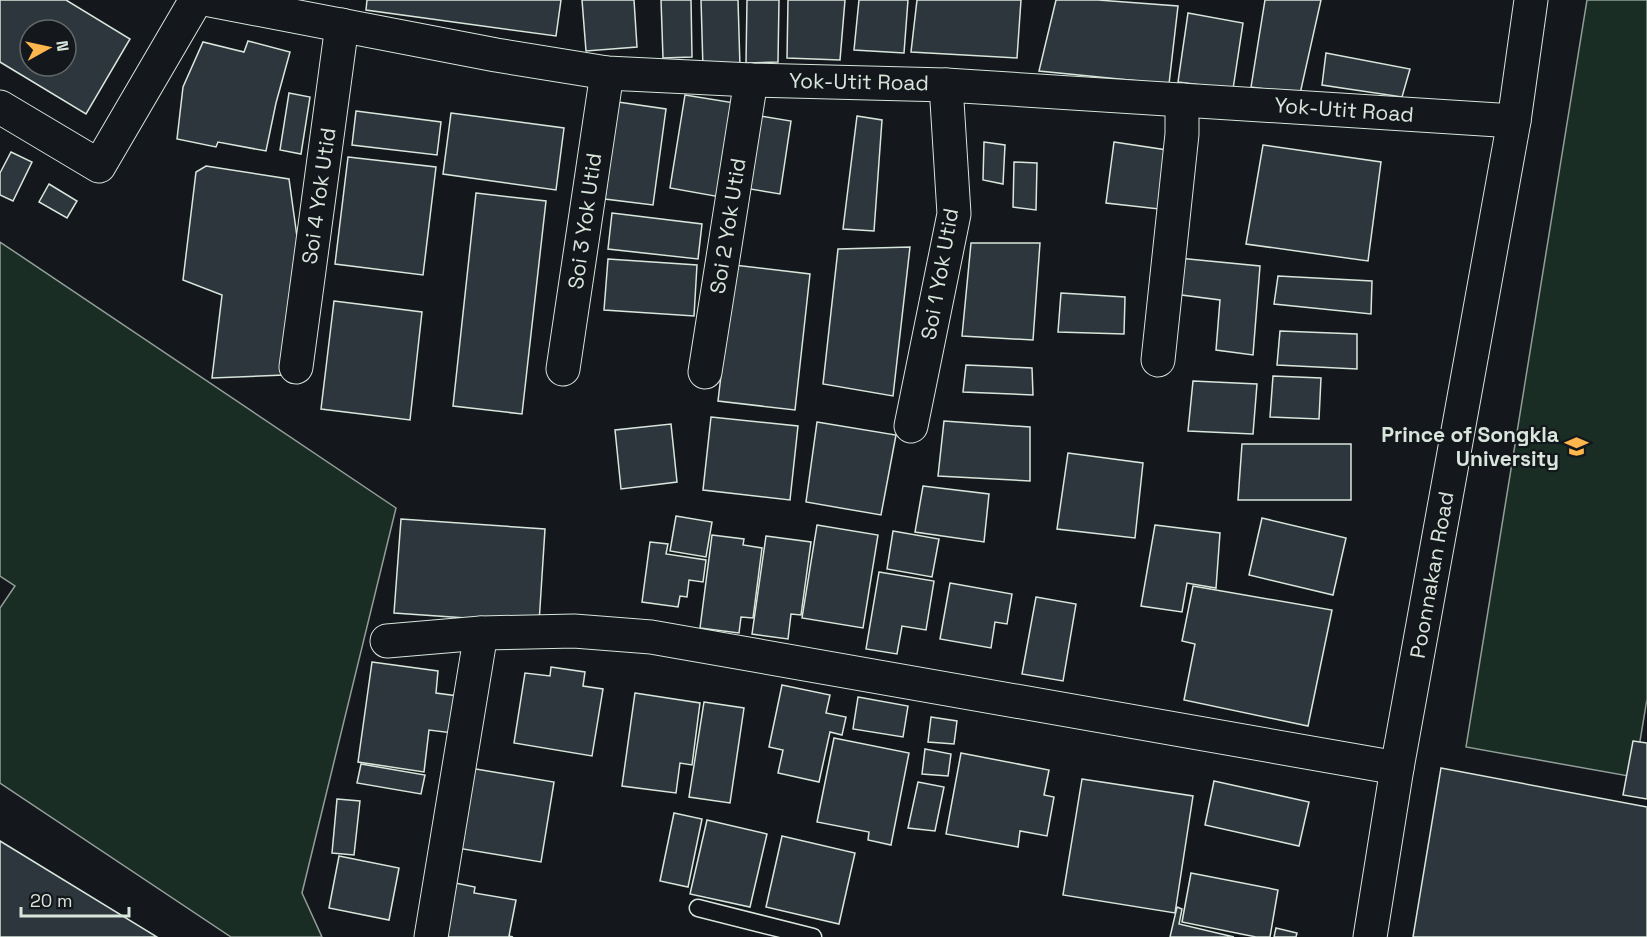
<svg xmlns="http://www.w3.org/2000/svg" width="1647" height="937" viewBox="0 0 1647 937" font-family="'Space Grotesk',sans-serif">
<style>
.green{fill:#1a2d24;stroke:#939e99;stroke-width:1.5}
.building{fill:#2c363c;stroke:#d8e6dc;stroke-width:1.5;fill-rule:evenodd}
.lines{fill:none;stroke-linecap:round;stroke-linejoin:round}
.service-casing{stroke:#d8e6dc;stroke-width:19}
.minor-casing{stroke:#d8e6dc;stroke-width:35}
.tertiary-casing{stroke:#d8e6dc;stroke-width:35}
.service{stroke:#14181c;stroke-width:16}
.minor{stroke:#14181c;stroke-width:33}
.tertiary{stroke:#14181c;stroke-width:33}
.labels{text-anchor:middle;stroke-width:4.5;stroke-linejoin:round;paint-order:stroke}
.street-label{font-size:21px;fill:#d8e6dc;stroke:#14181c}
.poi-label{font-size:21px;font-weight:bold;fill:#d8e6dc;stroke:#14181c;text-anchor:end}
</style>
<rect width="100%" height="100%" fill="#14181c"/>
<g class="green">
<path d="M1587,0H1647V699L1634,777L1466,747Z"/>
<path d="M0,242L396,508L302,893L322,937H231L0,783V608L15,586L0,576Z"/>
</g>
<g class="building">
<path d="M0,0H66L130,39L86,114L0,62ZM30,30H66V66H30Z"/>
<path d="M367,0H561L556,36L366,10Z"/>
<path d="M582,0H634L637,47L586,51Z"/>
<path d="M661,0H691L692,57L663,58Z"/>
<path d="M701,0H738L740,67L703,68Z"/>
<path d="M747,0H779L778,62L746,63Z"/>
<path d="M788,0H845L840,60L787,58Z"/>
<path d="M859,0H908L904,53L854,50Z"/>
<path d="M917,0H1021L1017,58L911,52Z"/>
<path d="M1056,0H1098L1178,6L1169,84L1039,71Z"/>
<path d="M1265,0H1321L1300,94L1251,87Z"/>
<path d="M1188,13L1243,23L1233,89L1178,82Z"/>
<path d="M248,41L290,52L276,103L266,151L218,142L216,147L177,139L183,87L203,42L244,52Z"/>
<path d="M1326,53L1410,69L1402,97L1322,85Z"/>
<path d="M289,93L310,97L301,154L280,150Z"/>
<path d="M685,95L735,103L720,197L670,188Z"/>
<path d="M618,102L666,109L653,205L605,199Z"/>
<path d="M356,111L441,122L437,155L352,145Z"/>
<path d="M451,113L564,128L556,190L443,174Z"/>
<path d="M761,116L791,121L780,194L750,189Z"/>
<path d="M857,116L882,120L874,231L843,229Z"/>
<path d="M984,142L1005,145L1003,184L983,180Z"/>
<path d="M1114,142L1167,150L1159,209L1106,203Z"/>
<path d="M1263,145L1381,162L1368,261L1246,244Z"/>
<path d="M11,152L32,162L13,201L0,195V173Z"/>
<path d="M348,157L436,167L423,275L335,264Z"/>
<path d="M1014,162L1037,163L1036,210L1013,207Z"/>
<path d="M206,166L289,179L298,244L284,375L212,378L222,295L183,280L196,172Z"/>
<path d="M49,184L77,201L67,218L39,202Z"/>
<path d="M476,193L546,201L522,414L453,406Z"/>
<path d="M612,213L702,224L698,259L608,249Z"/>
<path d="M971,243H1040L1033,340L962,336Z"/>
<path d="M910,247L893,396L823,384L838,249Z"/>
<path d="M1178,258L1260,266L1253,355L1216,350L1220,300L1174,294Z"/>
<path d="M608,259L697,265L694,316L604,310Z"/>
<path d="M734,265L810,274L795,410L718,401Z"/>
<path d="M1278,276L1372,281L1371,314L1274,304Z"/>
<path d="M1061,293L1125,297L1124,334L1058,332Z"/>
<path d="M334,301L422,312L410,420L321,409Z"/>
<path d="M1280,331L1357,334V369L1277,365Z"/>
<path d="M966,365L1032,368L1033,395L963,392Z"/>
<path d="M1273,376L1321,378L1319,419L1270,417Z"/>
<path d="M1193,381L1257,384L1253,434L1188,431Z"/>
<path d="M711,417L798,426L790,500L703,490Z"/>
<path d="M944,421L1030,427V481L938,476Z"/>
<path d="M817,422L896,435L881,515L806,502Z"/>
<path d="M671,424L677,482L621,489L615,430Z"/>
<path d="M1242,444H1351V500H1238Z"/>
<path d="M1068,453L1143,463L1135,538L1057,529Z"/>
<path d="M923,486L989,494L984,542L915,532Z"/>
<path d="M676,516L712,522L706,557L670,551Z"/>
<path d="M1262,518L1346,538L1333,595L1249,575Z"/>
<path d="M401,519L545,529L539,623L394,613Z"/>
<path d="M817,525L878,535L863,628L802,618Z"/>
<path d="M1155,525L1220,533L1216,588L1187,583L1182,612L1141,606Z"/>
<path d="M893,531L939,539L932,577L887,569Z"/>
<path d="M712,535L744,539L743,545L762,548L753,618L741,617L739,633L700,628Z"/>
<path d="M766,536L811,542L801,615L791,614L788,639L752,634Z"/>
<path d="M650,542L668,544L666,554L706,560L703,582L689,580L687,597L680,596L678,607L642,602Z"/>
<path d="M879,572L934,581L926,630L902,626L897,654L866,649Z"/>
<path d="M950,583L1012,594L1007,624L995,622L991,648L940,639Z"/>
<path d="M1193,586L1332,610L1308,726L1184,700L1195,644L1182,641Z"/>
<path d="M1036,597L1076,604L1063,681L1022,674Z"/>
<path d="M372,662L438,671L436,693L458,696L453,733L429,730L424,772L358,762Z"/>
<path d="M551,667L585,672L583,686L603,689L592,756L514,743L525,673L550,676Z"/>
<path d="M782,685L830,695L826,713L846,717L842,735L830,732L819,782L778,773L783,750L769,747Z"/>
<path d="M635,693L700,703L692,765L680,763L676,793L622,786Z"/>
<path d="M858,697L908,706L903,737L853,729Z"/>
<path d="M704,702L744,708L730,803L689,797Z"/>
<path d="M931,717L957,721L954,744L928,742Z"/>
<path d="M834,738L909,753L891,845L868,840L869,832L817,822Z"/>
<path d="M1633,741L1647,743V799L1623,795Z"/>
<path d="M925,749L951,754L948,776L922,774Z"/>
<path d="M961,753L1049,770L1044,795L1054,797L1047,836L1020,831L1018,847L946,834Z"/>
<path d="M361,764L425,775L421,794L357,783Z"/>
<path d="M464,767L554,782L541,862L451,847Z"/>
<path d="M1441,768L1647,807V937H1413Z"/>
<path d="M1082,779L1193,796L1175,913L1063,895Z"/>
<path d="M1214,781L1309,802L1299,846L1205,825Z"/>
<path d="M918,782L944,787L935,831L908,828Z"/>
<path d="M337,799L360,801L354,855L332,853Z"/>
<path d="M674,813L702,819L688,887L660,881Z"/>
<path d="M707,820L767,834L750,907L690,894Z"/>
<path d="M782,836L855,853L839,924L766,907Z"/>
<path d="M0,841L157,937H0Z"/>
<path d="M339,856L399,868L389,920L329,908Z"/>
<path d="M1191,873L1278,890L1270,937H1256L1182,922Z"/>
<path d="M436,879L475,887L474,893L516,900L509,936L513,937H426Z"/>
<path d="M1177,907L1182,909L1179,924L1234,937H1170Z"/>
<path d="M1276,928L1297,933L1296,937H1274Z"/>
</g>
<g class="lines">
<defs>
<path id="service" d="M698,908L813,937"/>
<g id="minor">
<path d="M210,0L496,55L607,73L751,80L946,85L1514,121"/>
<path d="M0,107L99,166L196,0"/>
<path d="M1158,360L1182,134V100"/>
<path d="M296,367L342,25"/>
<path d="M563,369L607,73"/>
<path d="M705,372L751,80"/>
<path d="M911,426L954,214L946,85"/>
<path d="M387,641L481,633L574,631L651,637L1397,768"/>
<path d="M431,937L481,633"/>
</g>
<path id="tertiary" d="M1370,937L1397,768L1514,121L1531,0"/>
</defs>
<use href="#service" class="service-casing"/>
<use href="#minor" class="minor-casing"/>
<use href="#tertiary" class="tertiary-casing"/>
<use href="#service" class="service"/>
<use href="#minor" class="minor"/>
<use href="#tertiary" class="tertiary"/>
</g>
<defs>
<symbol id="university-bare" viewBox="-9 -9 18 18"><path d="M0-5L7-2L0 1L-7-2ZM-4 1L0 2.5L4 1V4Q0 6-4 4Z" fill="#ffb74d" stroke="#14181c" stroke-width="2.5" paint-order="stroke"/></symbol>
</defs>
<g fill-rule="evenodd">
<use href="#university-bare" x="1560" y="430" width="33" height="33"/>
</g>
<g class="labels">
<g class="street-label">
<text transform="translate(859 82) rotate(1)" y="7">Yok-Utit Road</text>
<text transform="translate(1344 110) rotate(4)" y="7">Yok-Utit Road</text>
<text transform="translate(319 196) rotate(-82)" y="7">Soi 4 Yok Utid</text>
<text transform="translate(585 221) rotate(-82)" y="7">Soi 3 Yok Utid</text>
<text transform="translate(728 226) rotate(-81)" y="7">Soi 2 Yok Utid</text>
<text transform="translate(940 274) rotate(-80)" y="7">Soi 1 Yok Utid</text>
<text transform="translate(1432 575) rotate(-80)" y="7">Poonnakan Road</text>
</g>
<g class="poi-label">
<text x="1559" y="442">Prince of Songkla<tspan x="1559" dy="24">University</tspan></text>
</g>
</g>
<g transform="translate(48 48) rotate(82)"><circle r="28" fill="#14181c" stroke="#626a69" stroke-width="1.5"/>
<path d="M0-4.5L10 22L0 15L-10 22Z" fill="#ffb74d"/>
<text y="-9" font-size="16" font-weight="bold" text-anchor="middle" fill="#d8e6dc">N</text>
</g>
<path d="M21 907v9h108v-9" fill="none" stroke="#d8e6dc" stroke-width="3"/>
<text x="30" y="907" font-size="18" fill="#d8e6dc" stroke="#14181c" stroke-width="4.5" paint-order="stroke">20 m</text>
</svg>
